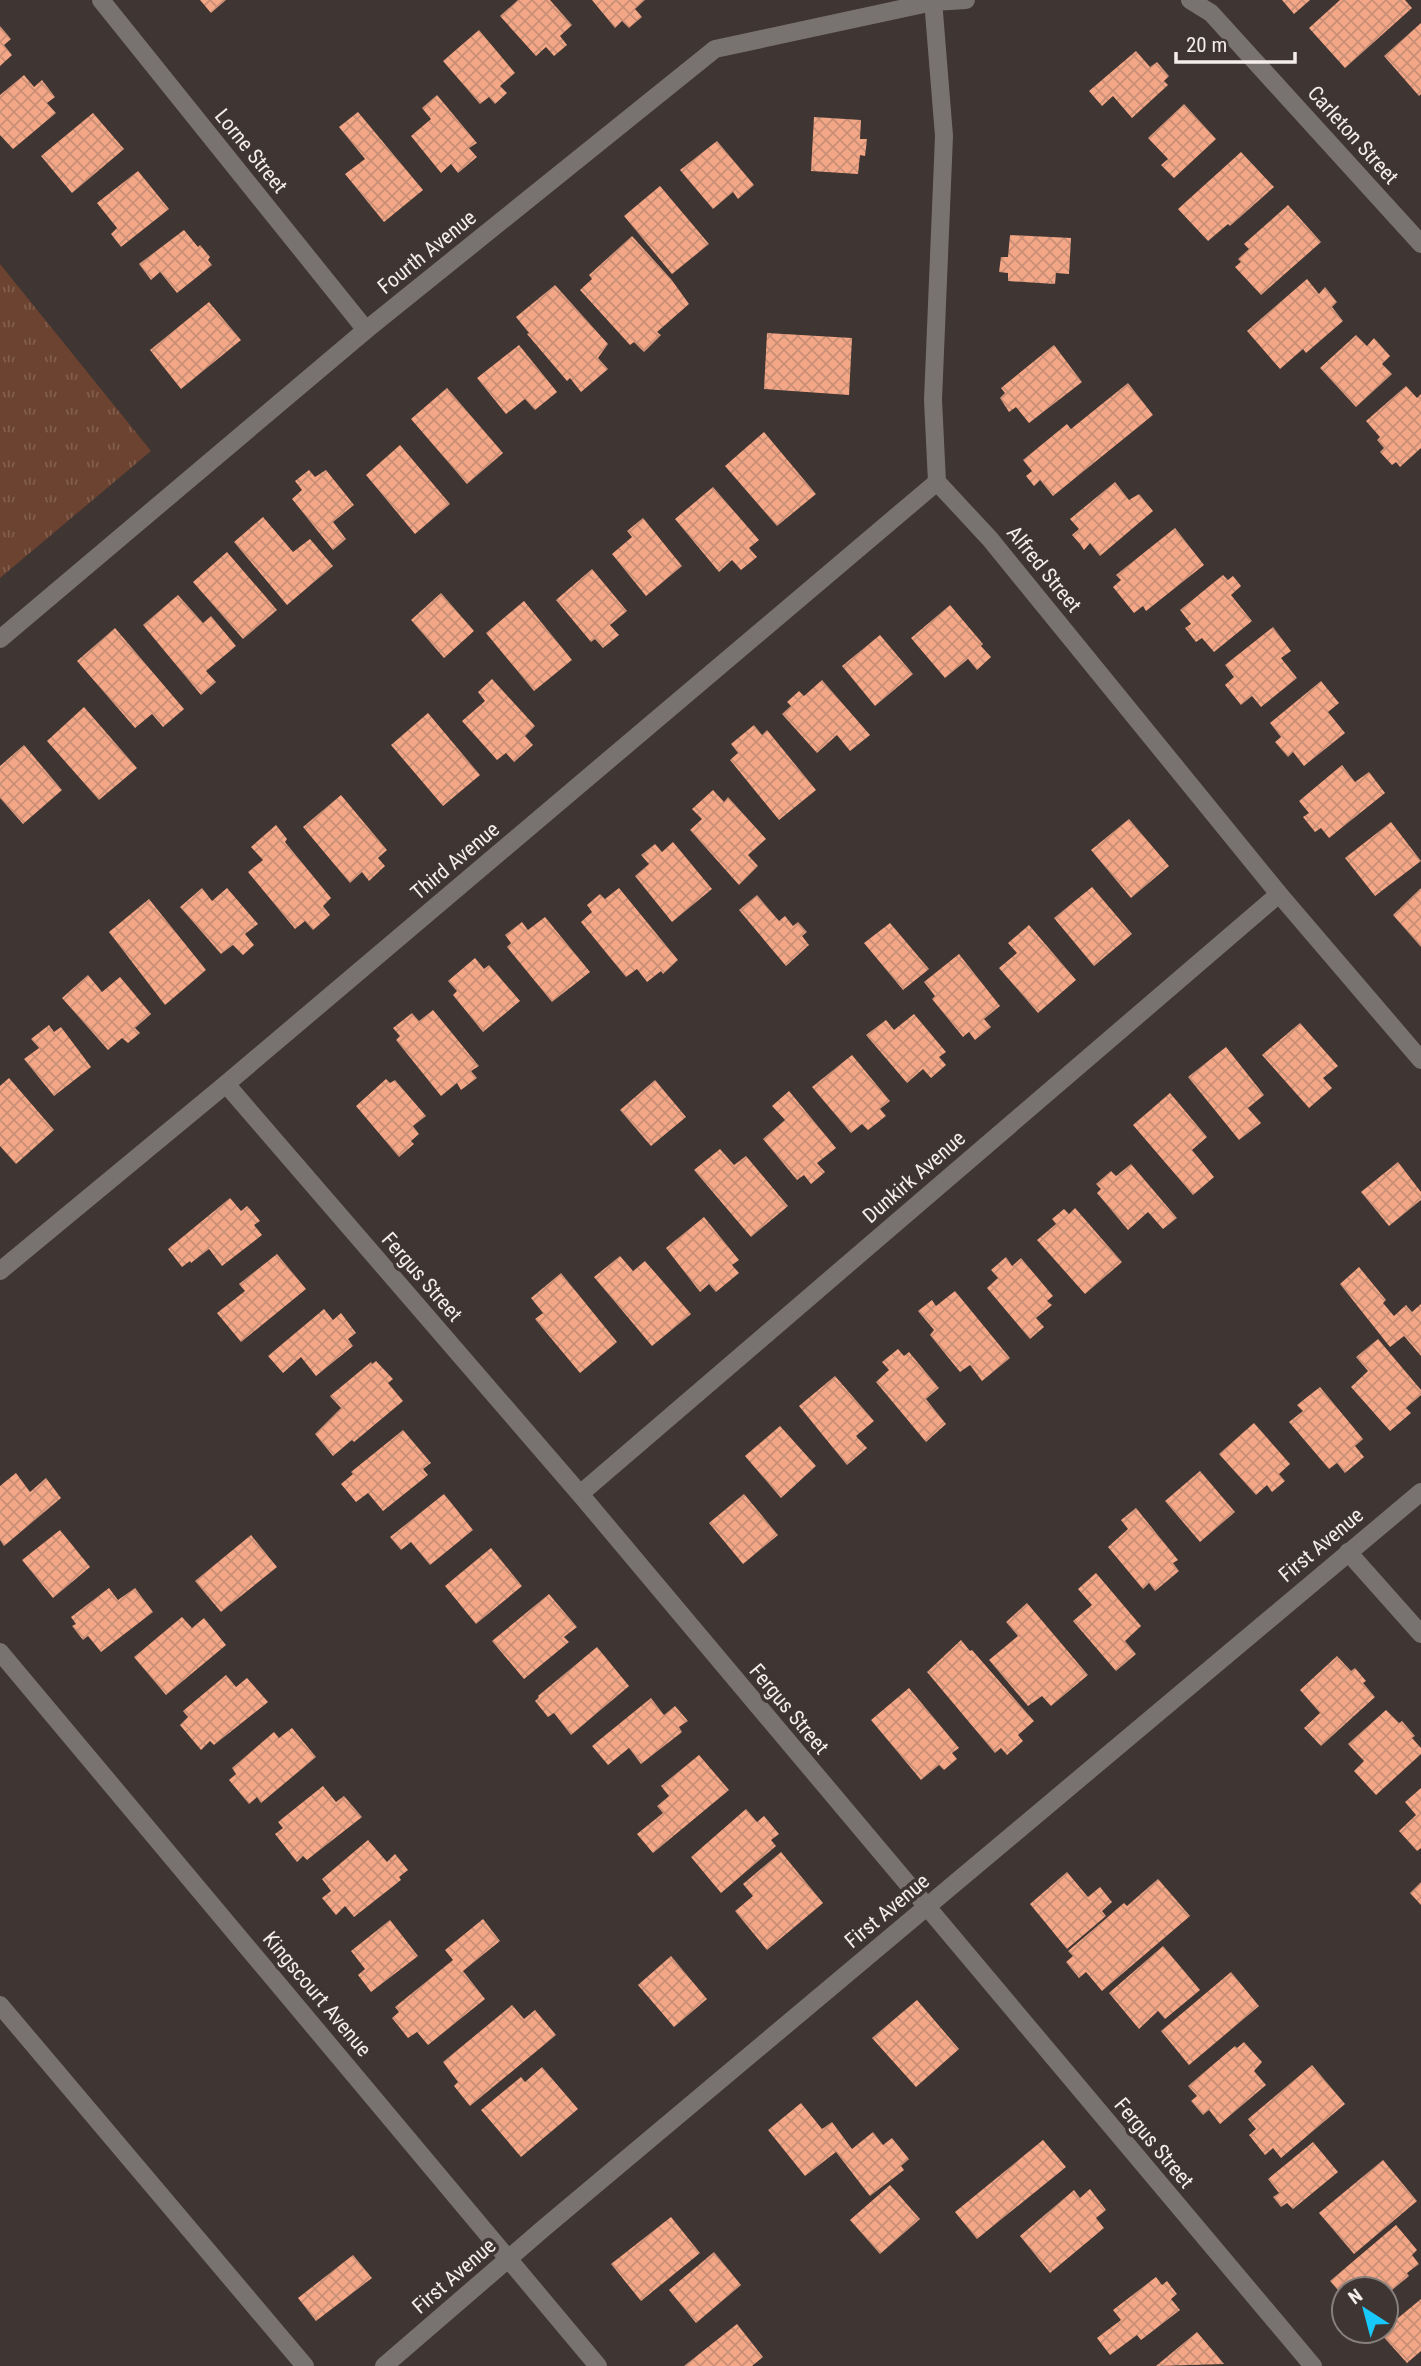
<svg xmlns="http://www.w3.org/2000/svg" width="1421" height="2366" viewBox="0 0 1421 2366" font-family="'Roboto Condensed',sans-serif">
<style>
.grass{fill:url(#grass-tufts)}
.building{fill:url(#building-cross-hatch)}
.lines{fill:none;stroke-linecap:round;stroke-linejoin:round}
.lane{stroke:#787371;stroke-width:18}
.street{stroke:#787371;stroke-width:18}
.labels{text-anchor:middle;stroke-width:7;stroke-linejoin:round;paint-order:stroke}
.street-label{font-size:21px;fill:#f3edeb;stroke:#3f3532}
</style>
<defs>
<pattern id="grass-tufts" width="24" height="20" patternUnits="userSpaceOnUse" patternTransform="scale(1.75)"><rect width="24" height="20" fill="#6c4330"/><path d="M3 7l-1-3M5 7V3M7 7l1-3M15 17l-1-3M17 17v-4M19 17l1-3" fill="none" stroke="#815e4e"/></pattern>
<pattern id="building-cross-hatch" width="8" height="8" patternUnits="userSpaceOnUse" patternTransform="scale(1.75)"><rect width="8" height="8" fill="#f4a786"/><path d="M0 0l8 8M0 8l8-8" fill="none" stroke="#c98f76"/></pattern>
</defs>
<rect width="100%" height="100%" fill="#3f3532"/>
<path class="grass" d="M0,264L151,451L0,578Z"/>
<g class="building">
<path d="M200,0H226L211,13Z"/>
<path d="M518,0H550L572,25L560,36L567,45L554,56L546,47L536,56L500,16Z"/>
<path d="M592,0H645L635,9L642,17L629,28L622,21L615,28Z"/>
<path d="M1282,0H1310L1294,14Z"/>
<path d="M1340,0H1405L1412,8L1345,68L1309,28Z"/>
<path d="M1421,23V94L1419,96L1384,56Z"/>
<path d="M0,26L11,39L4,45L12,55L0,66Z"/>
<path d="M479,30L515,73L500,86L507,93L495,104L489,97L480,104L443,61Z"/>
<path d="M1136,51L1150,67L1157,62L1169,76L1164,81L1168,85L1132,118L1113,96L1102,106L1089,91Z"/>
<path d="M24,75L34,87L42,80L55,97L47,103L56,113L13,149L0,135V95Z"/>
<path d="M437,95L477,143L469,148L477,157L458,173L451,164L441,173L411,136L431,119L422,108Z"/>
<path d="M1184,104L1216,139L1174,178L1161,165L1168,159L1148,138Z"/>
<path d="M358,112L423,190L384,222L345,174L365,159L339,127Z"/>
<path d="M93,113L124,149L72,193L41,156Z"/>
<path d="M814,117L861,120L860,139H867L865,156L860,155L858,174L811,171Z"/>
<path d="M717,141L754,185L738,199L733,192L713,209L680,170Z"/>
<path d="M1241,152L1274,187L1230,226L1228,224L1208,241L1178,209Z"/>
<path d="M138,171L169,209L121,247L111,234L117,228L97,203Z"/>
<path d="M660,186L709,244L672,274L624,216Z"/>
<path d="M1288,205L1321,242L1261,295L1235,267L1241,262L1238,259L1249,249L1244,244Z"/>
<path d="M184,230L198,247L200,245L210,257L208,260L212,265L177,293L160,272L151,280L139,264Z"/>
<path d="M1010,235L1071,238L1069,274L1056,273L1055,284L1008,281V273L999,272L1001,257H1008Z"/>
<path d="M632,236L671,279L689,304L657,332L661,335L644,352L634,342L630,345L580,290L592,279L589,275Z"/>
<path d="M1307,279L1319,294L1325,287L1337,302L1332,307L1343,321L1306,353L1303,349L1280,369L1247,331Z"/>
<path d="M555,285L608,344L598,358L608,369L581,392L570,378L567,381L527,334L529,333L516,317Z"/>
<path d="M209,302L241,340L181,389L150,350Z"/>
<path d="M767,333L852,338L849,395L764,389Z"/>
<path d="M1356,335L1367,346L1374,338L1390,356L1382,364L1392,374L1356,407L1320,368Z"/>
<path d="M519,345L557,392L535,410L525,399L506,414L477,378Z"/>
<path d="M1054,345L1082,382L1029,423L1016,407L1009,412L1000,398L1005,393L1001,388Z"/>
<path d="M1128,383L1153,415L1053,496L1040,480L1034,486L1026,476L1032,471L1023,460L1067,424L1071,429Z"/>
<path d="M1406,386L1417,398L1421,394V448L1400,467L1396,462L1392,465L1380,452L1384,448L1377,440L1380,437L1366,421Z"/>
<path d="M447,388L503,453L467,484L411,419Z"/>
<path d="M764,432L816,494L777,526L725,466Z"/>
<path d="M400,445L450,504L415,534L366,475Z"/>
<path d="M309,470L315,477L326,470L354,505L333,522L346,539L333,550L292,499L302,490L295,481Z"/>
<path d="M1115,482L1129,500L1139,494L1153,511L1100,556L1090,543L1084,550L1080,544L1072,535L1079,529L1070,519Z"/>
<path d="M713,487L759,540L749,548L757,557L741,570L732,560L719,572L675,519Z"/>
<path d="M263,517L293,552L310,539L333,566L287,605L234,542Z"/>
<path d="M643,518L682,566L646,596L612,554L632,537L627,531Z"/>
<path d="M1175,528L1204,565L1146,611L1143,606L1134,613L1113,587L1121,580L1116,575Z"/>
<path d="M227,552L277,610L243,639L193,582Z"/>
<path d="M592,569L627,611L610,625L619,635L603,648L595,639L591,642L556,600Z"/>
<path d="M1223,575L1228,580L1233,576L1241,586L1231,595L1252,621L1214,652L1202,638L1196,642L1185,628L1191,624L1180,610Z"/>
<path d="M441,593L474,631L444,658L411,620Z"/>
<path d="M178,595L203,623L211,616L236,646L206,671L216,682L201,695L143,625Z"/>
<path d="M524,601L572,660L534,691L486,633Z"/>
<path d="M950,605L983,644L981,646L991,657L977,670L968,659L945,678L911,638Z"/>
<path d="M1273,627L1291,651L1281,658L1297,678L1261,707L1252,696L1241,705L1225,685L1234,677L1225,665Z"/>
<path d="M115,628L184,709L163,727L152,714L135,728L77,661Z"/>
<path d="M880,635L913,674L875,706L842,666Z"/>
<path d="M492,679L535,726L525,736L533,745L514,762L506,753L497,760L462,721L485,701L478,692Z"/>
<path d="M822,680L870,735L850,751L837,735L817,753L782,714L791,706L787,702L799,691L804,696Z"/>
<path d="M1321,681L1339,703L1328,712L1345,733L1304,766L1293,752L1288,757L1275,742L1281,737L1270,723Z"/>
<path d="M84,707L137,768L99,800L47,741Z"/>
<path d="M428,713L480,775L443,806L391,745Z"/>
<path d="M754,725L762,735L767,730L816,790L779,820L730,760L738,753L731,744Z"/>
<path d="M24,745L62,790L23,824L0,798V766Z"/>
<path d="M1342,765L1355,782L1369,772L1385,793L1329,838L1321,828L1315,832L1303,817L1309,813L1299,801Z"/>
<path d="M713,790L724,802L728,797L766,839L748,855L758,866L739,885L690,830L702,819L692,809Z"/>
<path d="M341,795L387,850L378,858L385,866L369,881L362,872L350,883L303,827Z"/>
<path d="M1129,819L1169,866L1131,898L1091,850Z"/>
<path d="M1391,822L1421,861L1375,896L1345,858Z"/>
<path d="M276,825L287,839L285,842L331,898L323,906L330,915L313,930L305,921L295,929L248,872L263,860L251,847Z"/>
<path d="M673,842L712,889L672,922L635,876L649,864L641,855L655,844L662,852Z"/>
<path d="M1092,887L1132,934L1094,966L1054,918Z"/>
<path d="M202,888L212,901L227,888L258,924L245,934L254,945L243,955L233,945L221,954L180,907Z"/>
<path d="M619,888L678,960L663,974L661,971L647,982L637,969L626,977L581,922L592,912L587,905L600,894L605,899Z"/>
<path d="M1421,888V947L1393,915Z"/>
<path d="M757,895L779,921L785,916L793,926L798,922L807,932L802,936L809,945L786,966L739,910Z"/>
<path d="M149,899L206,970L165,1005L109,932Z"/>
<path d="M545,917L590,972L552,1002L507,947L511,943L505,935L522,922L528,930Z"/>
<path d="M890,923L929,969L903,990L864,943Z"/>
<path d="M1029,925L1076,980L1038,1013L999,968L1017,953L1008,943Z"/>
<path d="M959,954L1000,1006L984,1019L991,1027L975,1040L969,1032L963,1037L932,999L935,996L924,982Z"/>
<path d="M475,958L484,969L489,965L520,1001L483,1032L453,995L457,991L448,981Z"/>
<path d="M88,975L102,992L120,977L151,1014L135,1028L140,1033L128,1043L122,1038L108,1050L62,998Z"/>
<path d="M433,1010L479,1066L471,1071L477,1078L461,1090L457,1083L441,1096L396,1040L400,1036L393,1028L412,1013L419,1021Z"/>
<path d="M914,1014L946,1052L939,1057L946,1065L931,1078L923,1069L907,1083L866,1035L886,1020L894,1030Z"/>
<path d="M1300,1023L1338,1066L1323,1078L1332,1088L1309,1108L1262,1055Z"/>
<path d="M49,1025L54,1032L61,1027L91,1067L54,1096L24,1059L39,1048L31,1039Z"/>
<path d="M1226,1047L1264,1095L1248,1108L1261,1123L1239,1140L1188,1077Z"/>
<path d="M852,1055L890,1101L880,1109L886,1116L868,1130L862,1124L851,1133L812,1087Z"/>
<path d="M9,1078L54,1130L16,1164L0,1146V1086Z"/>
<path d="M386,1079L390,1083L395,1080L426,1116L413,1126L419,1134L411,1141L414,1144L399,1157L356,1106Z"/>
<path d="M655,1080L686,1117L651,1146L620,1110Z"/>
<path d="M789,1091L836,1148L817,1163L825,1172L811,1184L804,1175L797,1180L763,1139L785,1120L772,1106Z"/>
<path d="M1170,1093L1207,1137L1192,1150L1214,1177L1193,1195L1133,1125Z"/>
<path d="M720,1149L734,1165L746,1156L788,1206L751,1237L694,1170Z"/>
<path d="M1398,1162L1421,1192V1200L1389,1226L1361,1192Z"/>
<path d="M1131,1164L1177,1218L1163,1229L1148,1212L1128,1230L1097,1193L1101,1189L1096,1184L1111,1171L1116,1176Z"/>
<path d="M230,1198L241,1211L247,1206L250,1209L260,1221L254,1225L262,1235L222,1266L209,1249L191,1263L190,1261L182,1267L168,1249Z"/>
<path d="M1075,1208L1122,1262L1085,1294L1037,1240L1056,1224L1052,1219L1064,1209L1069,1214Z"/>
<path d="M704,1217L739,1260L732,1265L739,1273L716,1292L709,1284L700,1292L666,1248Z"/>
<path d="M277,1254L306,1289L241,1342L217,1313L245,1291L239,1284Z"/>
<path d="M620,1256L633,1271L645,1261L691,1314L652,1346L594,1277Z"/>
<path d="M1006,1257L1012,1266L1021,1258L1053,1296L1047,1301L1052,1305L1036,1318L1044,1327L1030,1339L987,1288L998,1278L991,1270Z"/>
<path d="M1359,1267L1386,1300L1383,1303L1394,1316L1406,1305L1412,1312L1421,1304V1356L1404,1336L1390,1347L1340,1284Z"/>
<path d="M561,1273L617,1342L580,1373L535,1319L543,1313L531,1298Z"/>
<path d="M955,1291L1010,1358L982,1381L970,1365L960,1372L930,1335L934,1330L918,1311L932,1300L936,1306Z"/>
<path d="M324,1309L333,1320L341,1313L356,1333L348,1339L353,1346L316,1376L301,1357L283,1373L268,1356Z"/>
<path d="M1378,1339L1421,1390V1395L1406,1408L1411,1413L1390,1431L1351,1387L1368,1371L1356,1357Z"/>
<path d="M898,1349L904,1356L909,1352L939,1388L926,1399L946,1424L926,1442L876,1382L889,1370L882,1362Z"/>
<path d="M376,1361L393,1379L388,1383L403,1401L354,1442L352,1440L333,1456L315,1434L341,1408L330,1396L371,1362L372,1364Z"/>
<path d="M835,1376L874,1421L856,1436L867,1448L847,1465L799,1406Z"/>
<path d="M1320,1387L1363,1439L1355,1446L1364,1457L1345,1473L1337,1463L1329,1469L1289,1422L1303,1411L1297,1405Z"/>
<path d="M1254,1423L1290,1464L1279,1474L1285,1481L1272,1492L1267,1485L1256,1495L1219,1454Z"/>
<path d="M780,1426L816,1466L781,1498L745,1456Z"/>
<path d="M403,1430L431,1463L423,1469L428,1475L383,1511L368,1493L356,1502L341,1484L353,1474L351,1472Z"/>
<path d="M1200,1471L1235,1512L1200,1542L1165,1501Z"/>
<path d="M16,1473L30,1492L46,1478L61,1498L4,1546L0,1540V1486Z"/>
<path d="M444,1494L473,1530L430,1565L411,1542L401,1550L390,1537Z"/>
<path d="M744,1494L778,1535L743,1564L709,1523Z"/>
<path d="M1136,1508L1178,1560L1173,1563L1179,1571L1155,1591L1149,1583L1143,1589L1108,1547L1128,1529L1121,1520Z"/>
<path d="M60,1530L90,1567L53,1598L22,1560Z"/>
<path d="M251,1535L277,1567L221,1612L195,1581Z"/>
<path d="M491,1548L522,1586L476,1624L445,1586Z"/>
<path d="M1096,1573L1141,1626L1125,1641L1136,1654L1116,1671L1073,1621L1092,1605L1078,1589Z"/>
<path d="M109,1588L118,1600L135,1588L153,1612L101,1652L88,1636L83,1640L72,1626L76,1624L71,1617Z"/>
<path d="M549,1594L577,1627L564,1637L569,1642L524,1679L492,1641Z"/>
<path d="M1027,1603L1088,1675L1051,1706L1042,1696L1028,1706L989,1660L1018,1636L1006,1622Z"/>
<path d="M182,1617L192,1628L204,1618L226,1645L166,1695L134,1657Z"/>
<path d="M961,1640L970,1651L972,1650L1034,1721L1018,1735L1023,1741L1007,1755L1001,1748L995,1753L927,1672Z"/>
<path d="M597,1647L629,1686L571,1735L554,1713L548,1717L535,1701L539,1697L538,1696Z"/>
<path d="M1337,1656L1351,1671L1355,1668L1366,1681L1363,1683L1375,1697L1321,1746L1304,1728L1320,1713L1300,1690Z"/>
<path d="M226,1675L236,1687L247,1678L268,1702L214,1745L210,1741L201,1750L180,1725L188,1717L183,1711Z"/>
<path d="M909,1688L959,1748L952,1753L957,1759L944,1770L939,1765L921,1780L871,1720Z"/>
<path d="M651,1698L664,1715L675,1706L688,1721L679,1727L682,1732L641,1764L629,1748L608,1765L592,1746Z"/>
<path d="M1386,1710L1399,1723L1402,1721L1415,1736L1412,1738L1421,1748V1754L1376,1795L1354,1771L1364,1761L1348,1744Z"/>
<path d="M292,1728L316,1757L261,1803L257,1797L249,1804L229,1780L236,1774L232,1768L274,1732L279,1738Z"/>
<path d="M699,1755L729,1790L653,1853L637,1834L663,1813L657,1806L669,1796L661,1786Z"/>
<path d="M323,1786L336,1802L344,1796L362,1817L307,1860L303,1856L297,1862L275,1834L283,1828L278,1822Z"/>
<path d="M1421,1788V1848L1417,1851L1399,1831L1416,1815L1405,1802Z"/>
<path d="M746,1809L757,1822L764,1816L779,1834L771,1840L776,1846L721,1893L691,1857Z"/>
<path d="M368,1840L387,1862L395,1854L408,1870L399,1877L401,1880L354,1917L345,1906L336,1915L322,1898L331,1891L322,1879Z"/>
<path d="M781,1852L823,1903L767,1950L735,1911L753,1896L743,1884Z"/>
<path d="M1067,1872L1088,1897L1100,1887L1112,1902L1102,1911L1106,1916L1067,1949L1030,1904Z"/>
<path d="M1158,1879L1190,1916L1102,1991L1086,1972L1079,1978L1066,1962L1073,1956L1068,1951L1124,1903L1127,1906Z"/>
<path d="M1421,1882V1905L1410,1893Z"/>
<path d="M483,1919L500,1941L463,1971L485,1999L428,2045L417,2032L408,2038L392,2018L399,2012L395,2007L453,1960L445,1950Z"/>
<path d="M390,1920L418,1956L371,1992L358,1975L365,1969L351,1951Z"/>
<path d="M1163,1946L1200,1990L1165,2019L1158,2011L1139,2029L1109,1993Z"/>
<path d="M671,1956L707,1999L674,2027L638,1985Z"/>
<path d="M1231,1972L1259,2006L1189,2065L1161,2031Z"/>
<path d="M917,2000L959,2049L916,2087L872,2038Z"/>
<path d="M512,2005L524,2019L535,2010L556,2035L470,2106L454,2086L458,2082L443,2062Z"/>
<path d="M1244,2042L1262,2062L1254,2071L1266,2085L1220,2124L1209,2110L1203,2115L1191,2101L1197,2096L1188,2086L1235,2046L1237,2048Z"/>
<path d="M1312,2065L1345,2104L1281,2158L1273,2148L1265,2155L1249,2135L1256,2129L1248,2119Z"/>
<path d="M542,2067L578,2109L521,2157L481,2110L521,2077L525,2082Z"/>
<path d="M801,2103L822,2129L832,2122L852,2149L873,2132L883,2145L892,2138L909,2159L901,2166L904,2170L870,2196L836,2152L805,2176L768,2130Z"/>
<path d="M1043,2140L1066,2167L977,2239L955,2212Z"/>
<path d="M1313,2142L1338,2172L1293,2209L1287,2203L1281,2207L1273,2197L1279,2193L1268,2179Z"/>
<path d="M1383,2160L1417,2201L1354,2254L1319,2213Z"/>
<path d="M890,2185L920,2219L880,2254L850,2220Z"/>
<path d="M1090,2189L1106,2210L1096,2218L1104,2228L1050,2273L1020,2236L1074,2190L1080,2198Z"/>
<path d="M671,2217L700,2253L641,2301L611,2264Z"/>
<path d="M1396,2225L1417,2250L1412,2255L1419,2264L1407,2273L1409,2276L1386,2295V2289H1344V2297L1330,2281Z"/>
<path d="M714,2252L741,2285L696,2323L669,2290Z"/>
<path d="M353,2255L372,2278L316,2321L298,2298Z"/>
<path d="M1156,2277L1162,2285L1167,2281L1177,2294L1171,2299L1180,2310L1141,2340L1137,2335L1110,2355L1097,2338L1121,2320L1113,2310Z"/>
<path d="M1421,2299V2351L1407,2363L1380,2333L1386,2331V2328Z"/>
<path d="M737,2324L763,2357L752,2366H684Z"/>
<path d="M1197,2332L1224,2364L1156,2366Z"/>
</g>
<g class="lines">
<path class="lane" d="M0,2005L305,2366"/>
<g class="street">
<path d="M101,0L366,330"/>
<path d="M933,0L944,136L933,400L937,482L990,539L1279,894L1421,1060"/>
<path d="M1190,0L1211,13L1421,244"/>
<path d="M0,639L366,330L715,49L933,2L966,0"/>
<path d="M226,1084L580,1494L1313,2366"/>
<path d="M0,1271L226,1084L937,482"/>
<path d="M580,1494L1279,894"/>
<path d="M1348,1552L1421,1634"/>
<path d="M0,1652L598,2366"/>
<path d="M384,2366L544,2228L1421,1492"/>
</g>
</g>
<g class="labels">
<g class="street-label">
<text transform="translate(1353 135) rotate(48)" y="7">Carleton Street</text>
<text transform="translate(251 151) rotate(51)" y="7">Lorne Street</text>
<text transform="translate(427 252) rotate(-39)" y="7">Fourth Avenue</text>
<text transform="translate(1044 569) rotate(51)" y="7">Alfred Street</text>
<text transform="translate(455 861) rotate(-40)" y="7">Third Avenue</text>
<text transform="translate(914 1177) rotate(-41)" y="7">Dunkirk Avenue</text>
<text transform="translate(422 1277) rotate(49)" y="7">Fergus Street</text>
<text transform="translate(1321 1545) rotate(-40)" y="7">First Avenue</text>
<text transform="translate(789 1709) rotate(50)" y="7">Fergus Street</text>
<text transform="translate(887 1911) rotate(-40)" y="7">First Avenue</text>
<text transform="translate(317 1994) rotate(50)" y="7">Kingscourt Avenue</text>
<text transform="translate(1154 2143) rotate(50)" y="7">Fergus Street</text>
<text transform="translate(454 2276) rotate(-41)" y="7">First Avenue</text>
</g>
</g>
<g transform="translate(1365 2310) rotate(324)"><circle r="33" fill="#3f3532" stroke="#877f7c" stroke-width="2"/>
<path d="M0-5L12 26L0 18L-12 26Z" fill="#18cafc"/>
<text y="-10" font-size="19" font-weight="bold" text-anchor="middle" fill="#f3edeb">N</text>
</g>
<path d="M1176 52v10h119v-10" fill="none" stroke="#f3edeb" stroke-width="3.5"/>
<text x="1186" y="52" font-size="21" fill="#f3edeb" stroke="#3f3532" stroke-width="5" paint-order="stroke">20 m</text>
</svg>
